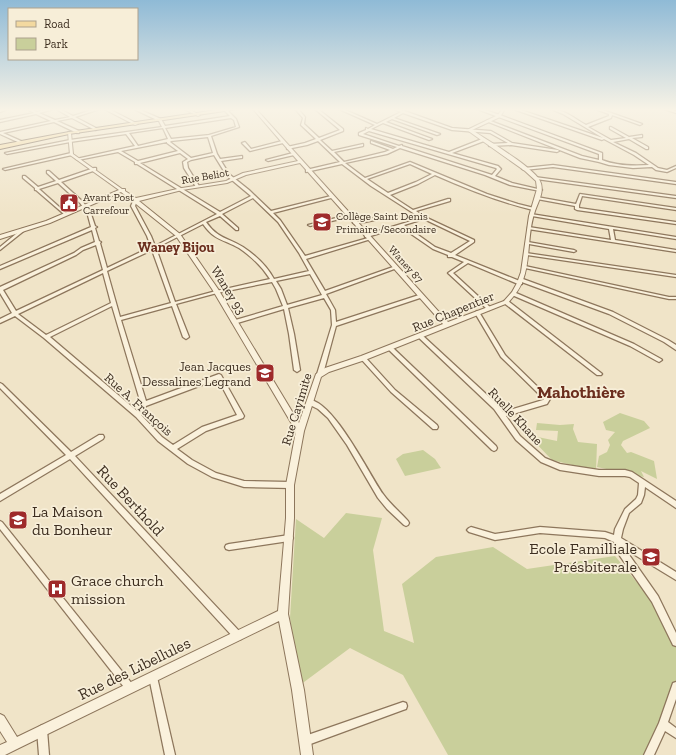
<svg xmlns="http://www.w3.org/2000/svg" width="676" height="755" viewBox="0 0 676 755" font-family="'Zilla Slab',serif">
<style>
.green{fill:#c9cf9b}
.lines{fill:none;stroke-linecap:round;stroke-linejoin:round}
.minor-casing{stroke:#8d765c;stroke-width:2.5}
.tertiary-casing{stroke:#8d765c;stroke-width:2}
.primary-casing{stroke:#5b4430;stroke-width:2}
.minor{fill:#faf1dc;fill-rule:evenodd}
.tertiary{fill:#faf1dc;fill-rule:evenodd}
.primary{fill:#f3d9a0;fill-rule:evenodd}
.labels{text-anchor:middle;stroke-width:3.5;stroke-linejoin:round;paint-order:stroke}
.far-street-label{font-size:11px;fill:#3d2e20;stroke:#f7eed8}
.far-poi-label{font-size:11px;fill:#3d2e20;stroke:#f7eed8;text-anchor:start}
.street-label{font-size:13px;fill:#3d2e20;stroke:#f7eed8}
.poi-label{font-size:13px;fill:#3d2e20;stroke:#f7eed8;text-anchor:end}
.far-district-label{font-size:14px;font-weight:bold;fill:#6b2e1e;stroke:#f7eed8}
.near-street-label{font-size:16px;fill:#3d2e20;stroke:#f7eed8}
.near-poi-label{font-size:16px;fill:#3d2e20;stroke:#f7eed8;text-anchor:start}
.district-label{font-size:17px;font-weight:bold;fill:#6b2e1e;stroke:#f7eed8}
</style>
<rect width="100%" height="100%" fill="#f0e4c8"/>
<g class="green">
<path d="M620,413L644,421L650,428L623,441L621,445L627,453L631,452L654,461L657,479L641,471L644,477L597,467L599,456L607,452L610,445L608,440L615,432L606,430L603,422Z"/>
<path d="M537,423L560,425L574,424L573,429L578,442L597,444L596,471L552,460L528,435L557,441L558,431L536,430Z"/>
<path d="M423,450L435,459L441,468L405,476L396,459L403,454Z"/>
<path d="M346,513L382,518L373,550L384,631L414,643L402,584L436,557L493,547L527,569L615,556L655,604L676,647V690L646,755H448L403,675L350,648L300,685L290,618L296,519L324,538Z"/>
</g>
<g class="lines">
<defs>
<g id="minor">
<path d="M2,109H8L0,112V110Z"/>
<path d="M27,109H31L37,112L47,109H54L39,113L55,120L70,117L56,109H60L73,116L95,109H100L75,117L96,128V130H95L72,118L57,121L79,131V133H77L54,122L3,133L21,141L22,142L20,143L0,134V132L51,121L36,114L0,122V120L34,113Z"/>
<path d="M134,109H138L161,119L165,126L230,116L225,111L227,110L236,119L239,127L211,136L217,154L220,159L242,156V158H241L221,161L229,174L249,190L271,211L331,196V198L273,213L280,220L305,256L368,238H370L371,239L306,259L325,291L393,267H397V268L326,294L335,310L336,322L419,295H421L423,296V297L336,326L323,374L320,376L317,374L332,325L331,310L324,298L288,308L294,334L300,370L297,372L294,370L289,334L284,309L234,324L232,322V321L283,306L276,289L272,282L217,293L176,304L189,337L186,339L183,337L172,306L121,320L146,401L219,374L221,375L244,416L243,418L206,431L177,449L192,460L216,473L244,481L290,482L292,483L293,485L292,487L290,488L244,487L212,477L188,464L158,441L136,417L44,338L15,316L0,323V319L12,313L0,293V287L74,253L81,248L95,242L92,230L0,269V266L91,227L87,212L80,203L58,183L39,189L66,213V215H65L36,190H35V188L23,178V176H25L38,187L56,181L47,173V171H49L59,180L94,168H96V170L61,182L82,201L90,211L95,226L97,227L95,228L99,241L101,242L100,243L107,268L151,247L147,236L131,206L134,199L137,200L135,206L151,236L155,246L217,214L137,164H135V162L118,152L78,160L76,159L135,146L126,134L70,142L7,154L5,153L70,140L162,127L159,121ZM231,118L234,120L236,127L209,135L171,139L165,128ZM163,128L168,139L138,146L129,133ZM208,137L213,153L191,158L170,142L171,141ZM167,142V143L178,151L138,161L121,151ZM180,153L188,159L183,162L184,168L196,187L199,186L188,168L187,162L191,160L214,155L227,176L251,196L220,212L140,163ZM253,198L278,222L299,253L309,271L274,279C267,266 255,255 243,247C227,237 218,239 206,222L220,216L236,230H238V228L222,214ZM203,224C215,241 223,239 239,248C251,256 263,268 270,279L216,291L175,302L156,248ZM96,245L103,270L16,311L3,290L76,255L83,250ZM152,250L171,303L120,317L107,271ZM103,273L111,303L46,335L18,314ZM310,274L322,295L287,305L281,289L276,281ZM112,306L141,404L137,411L50,337ZM218,379L237,415L202,427L173,445L162,437L141,415L146,406Z"/>
<path d="M184,109H188L200,115L198,116Z"/>
<path d="M295,109H298L305,117L304,124L319,138L340,130L315,109H318L343,129V131L320,140L332,151L363,144V146L334,152L344,162L385,152L390,150L371,143V141L393,149L397,147L359,135V133L366,130V128L368,129L375,125L339,109H343L377,124L401,112L394,109H399L452,128L491,131L512,143L558,150L559,151L557,152L511,145L490,146H489V144L508,143L490,133L452,130L403,113L394,118L440,134L437,135L392,119L386,122L432,139L429,140L383,123L371,129L449,152L482,139H484V141L452,153L498,166L501,169L495,176L512,183L542,190L540,191L510,185L485,175L400,148L387,154L345,163L365,178L410,162L487,194L518,204L534,208V210H533C499,202 467,189 435,175L418,184L390,195L413,210L448,199H450V201L416,211L425,217L474,240V242L455,255L522,282V284H518L468,263L453,273L491,308L489,310L487,309L448,273L464,262L452,257H448V255L433,249L401,227L367,237H365V235L421,218L371,186L342,164L306,172V170L340,162L318,141L307,145L287,149V147L305,143L316,139L301,125L303,118ZM369,131L496,168L497,169L492,175L402,146V145L399,146L363,134ZM410,164L432,174L416,182L388,193L367,179ZM424,219L470,241L451,253L435,247L404,225Z"/>
<path d="M477,109H482L500,115L602,153V160C617,166 633,166 649,165L634,155L604,139L602,140L513,109H518L603,138L563,114L551,109C564,109 575,119 586,125L609,116V114L595,109H600L642,124L640,125L612,115L611,118L588,127L611,140L626,138L610,129V127H611L629,137L642,135V137L632,138L648,147V149H646L629,139L613,142L636,153L658,168L667,170L676,166V168L667,172L656,170L652,167L633,168L609,165L599,162L580,158L486,121L488,120L582,156L599,160V154Z"/>
<path d="M664,109H670L676,111V113Z"/>
<path d="M282,141L284,142L283,143L250,151L242,143L245,142L251,149Z"/>
<path d="M71,153L73,154L72,155L5,170L3,169Z"/>
<path d="M293,153H294V155L268,161L266,160Z"/>
<path d="M553,165L676,182V184L553,167L524,170L522,169L524,168Z"/>
<path d="M535,177L676,196V198L536,179H535Z"/>
<path d="M580,194L676,208V210L582,196L579,205V208L676,222V224L577,210L575,209V206L537,199L535,198L537,197L576,204Z"/>
<path d="M531,214L676,237V239L613,229L615,240L676,250V252L528,229V227H529L611,240L609,229L532,216H531Z"/>
<path d="M348,215L350,216L349,217L310,226L308,225Z"/>
<path d="M374,218L376,219L375,220L355,224L353,223Z"/>
<path d="M22,229L25,230L0,250V247Z"/>
<path d="M528,242L574,250L576,251L574,252L529,244L527,243Z"/>
<path d="M526,253L676,275V277L527,255H526Z"/>
<path d="M523,266H525L669,297H676V299H669L525,268H523Z"/>
<path d="M519,279H523L613,312L668,340L676,345V350L664,342L609,314L519,281Z"/>
<path d="M512,293H516L634,344L661,359L662,360L659,362L657,361L630,346L512,295Z"/>
<path d="M504,301H508L601,373L602,374L601,375H597L504,303Z"/>
<path d="M477,311L479,312L505,355L550,399L547,404L506,416L520,436L545,458L560,464L599,470H625L632,472L676,501V508L645,487L644,495L641,503L629,513L623,529L621,538L676,572V580L625,549L658,596L676,633V646L673,645L652,602L620,556L614,542L605,538L540,533L495,540L469,532L467,530L469,528L471,527L495,534L540,527L605,532L614,535L615,529L625,509L636,499L638,495L639,483L630,477L625,476H599L560,470L541,462L516,440L494,409L417,336L420,334L422,335L498,405L503,412L543,400L544,399L501,357L475,313Z"/>
<path d="M390,346L392,347L496,446L497,448L496,450L494,451L492,450L388,349L387,348Z"/>
<path d="M363,356L365,357L395,390L437,425L438,427L437,429H433L391,392L361,359L360,358Z"/>
<path d="M0,383L2,384L71,452L99,435H103L104,437L103,439L75,456L241,633L242,636L241,639L238,640L235,639L70,459L0,501V494L66,455L0,388Z"/>
<path d="M308,400C332,398 370,476 383,494C390,504 400,512 408,521L409,523L408,525L406,526L404,525L387,509L378,498L347,445L328,418L318,409L308,404L307,402Z"/>
<path d="M0,521L2,522L133,685L134,688L133,691L130,692L127,691L0,529Z"/>
<path d="M289,535L292,536L293,538L292,540L289,541L229,550L226,549L225,547L226,545L229,544Z"/>
<path d="M153,673L156,674L157,677L175,755H165L149,677L150,674Z"/>
<path d="M676,682V699L668,722L676,728V738L665,731L654,755H644L659,723L673,683Z"/>
<path d="M403,702L406,703L407,706L406,709L403,710L305,746L302,744L300,741L302,738L305,736Z"/>
<path d="M42,725L45,727L47,730L49,755H39L37,730L39,727Z"/>
</g>
<g id="tertiary">
<path d="M104,109H109L138,124L135,125Z"/>
<path d="M253,109H256L448,322L504,301L512,292L517,283L521,272L529,216L537,189L536,181L525,171L467,130L498,115L502,109H505L500,117L472,130C487,140 533,167 540,181C545,191 538,202 535,211C527,233 531,258 523,280C520,289 514,296 508,303L365,360L329,372L321,377L304,431L294,485V518L288,614L304,690L313,755H301L292,690L279,621L19,748L5,755H0V745L7,742L0,731V714L4,716L17,737L278,611L286,518V485L296,431L212,289L176,236L121,192L50,223L0,239V235L46,221L119,190L70,155L68,132L71,133L73,154L122,189H125V191L136,198L182,188L226,181L243,173L298,161ZM300,163L443,324L361,356L325,368L316,374L299,423L218,289L180,234L139,201L182,190L227,183L246,175Z"/>
</g>
<path id="primary" d="M223,109H238L69,134L0,149V145L69,132Z"/>
</defs>
<use href="#minor" class="minor-casing"/>
<use href="#tertiary" class="tertiary-casing"/>
<use href="#primary" class="primary-casing"/>
<use href="#minor" class="minor"/>
<use href="#tertiary" class="tertiary"/>
<use href="#primary" class="primary"/>
</g>
<linearGradient id="sky" x2="0" y2="1"><stop stop-color="#8fbad6"/><stop offset="0.51" stop-color="#f8f3e6"/><stop offset="1" stop-color="#f8f3e6" stop-opacity="0"/></linearGradient>
<rect width="676" height="215" fill="url(#sky)"/>
<defs>
<symbol id="civic-square" viewBox="-11 -11 22 22"><rect x="-9" y="-9" width="18" height="18" rx="4" fill="#9e2a2b" stroke="#f7eed8"/><path d="M-.6-6.5H3V-4.5H.6V-3L4-1V1h2V6H-6V1h2V-1L-.6-3ZM-1.2 2.5V6h2.4V2.5Z" fill="#fff"/></symbol>
<symbol id="school-square" viewBox="-11 -11 22 22"><rect x="-9" y="-9" width="18" height="18" rx="4" fill="#9e2a2b" stroke="#f7eed8"/><path d="M0-5L7-2L0 1L-7-2ZM-4 1L0 2.5L4 1V4Q0 6-4 4Z" fill="#fff"/></symbol>
<symbol id="hospital-square" viewBox="-11 -11 22 22"><rect x="-9" y="-9" width="18" height="18" rx="4" fill="#9e2a2b" stroke="#f7eed8"/><path d="M-5-5h3v3.5h4V-5h3V5h-3V1.5h-4V5h-3Z" fill="#fff"/></symbol>
</defs>
<g fill-rule="evenodd">
<use href="#civic-square" x="58" y="192" width="22" height="22"/>
<use href="#school-square" x="311" y="211" width="22" height="22"/>
<use href="#school-square" x="254" y="362" width="22" height="22"/>
<use href="#school-square" x="7" y="509" width="22" height="22"/>
<use href="#school-square" x="640" y="546" width="22" height="22"/>
<use href="#hospital-square" x="46" y="578" width="22" height="22"/>
</g>
<g class="labels">
<g class="far-street-label">
<text transform="translate(205 176) rotate(-10)" y="4">Rue Beliot</text>
<text transform="translate(406 264) rotate(48)" y="4">Waney 87</text>
</g>
<g class="far-poi-label">
<text x="83" y="201">Avant Post<tspan x="83" dy="13">Carrefour</tspan></text>
<text x="336" y="220">Collège Saint Denis<tspan x="336" dy="13">Primaire /Secondaire</tspan></text>
</g>
<g class="street-label">
<text transform="translate(229 290) rotate(58)" y="5">Waney 93</text>
<text transform="translate(453 311) rotate(-22)" y="5">Rue Chapentier</text>
<text transform="translate(139 404) rotate(42)" y="5">Rue A. François</text>
<text transform="translate(296 409) rotate(-73)" y="5">Rue Cayimite</text>
<text transform="translate(516 416) rotate(47)" y="5">Ruelle Khane</text>
</g>
<g class="poi-label">
<text x="251" y="371">Jean Jacques<tspan x="251" dy="15">Dessalines Legrand</tspan></text>
</g>
<g class="far-district-label">
<text x="176" y="252">Waney Bijou</text>
</g>
<g class="near-street-label">
<text transform="translate(131 500) rotate(47)" y="6">Rue Berthold</text>
<text transform="translate(134 668) rotate(-26)" y="6">Rue des Libellules</text>
</g>
<g class="near-poi-label">
<text x="32" y="517">La Maison<tspan x="32" dy="18">du Bonheur</tspan></text>
<text x="637" y="554" text-anchor="end">Ecole Familliale<tspan x="637" dy="18">Présbiterale</tspan></text>
<text x="71" y="586">Grace church<tspan x="71" dy="18">mission</tspan></text>
</g>
<g class="district-label">
<text x="581" y="398">Mahothière</text>
</g>
</g>
<rect x="8" y="8" width="130" height="52" fill="#f7eed8" stroke="#ada18e"/>
<rect x="16" y="21" width="20" height="6" fill="#f3d9a0" stroke="#ada18e"/>
<text x="44" y="28" font-size="12" fill="#3d2e20">Road</text>
<rect x="16" y="38" width="20" height="12" fill="#c9cf9b" stroke="#ada18e"/>
<text x="44" y="48" font-size="12" fill="#3d2e20">Park</text>
</svg>
